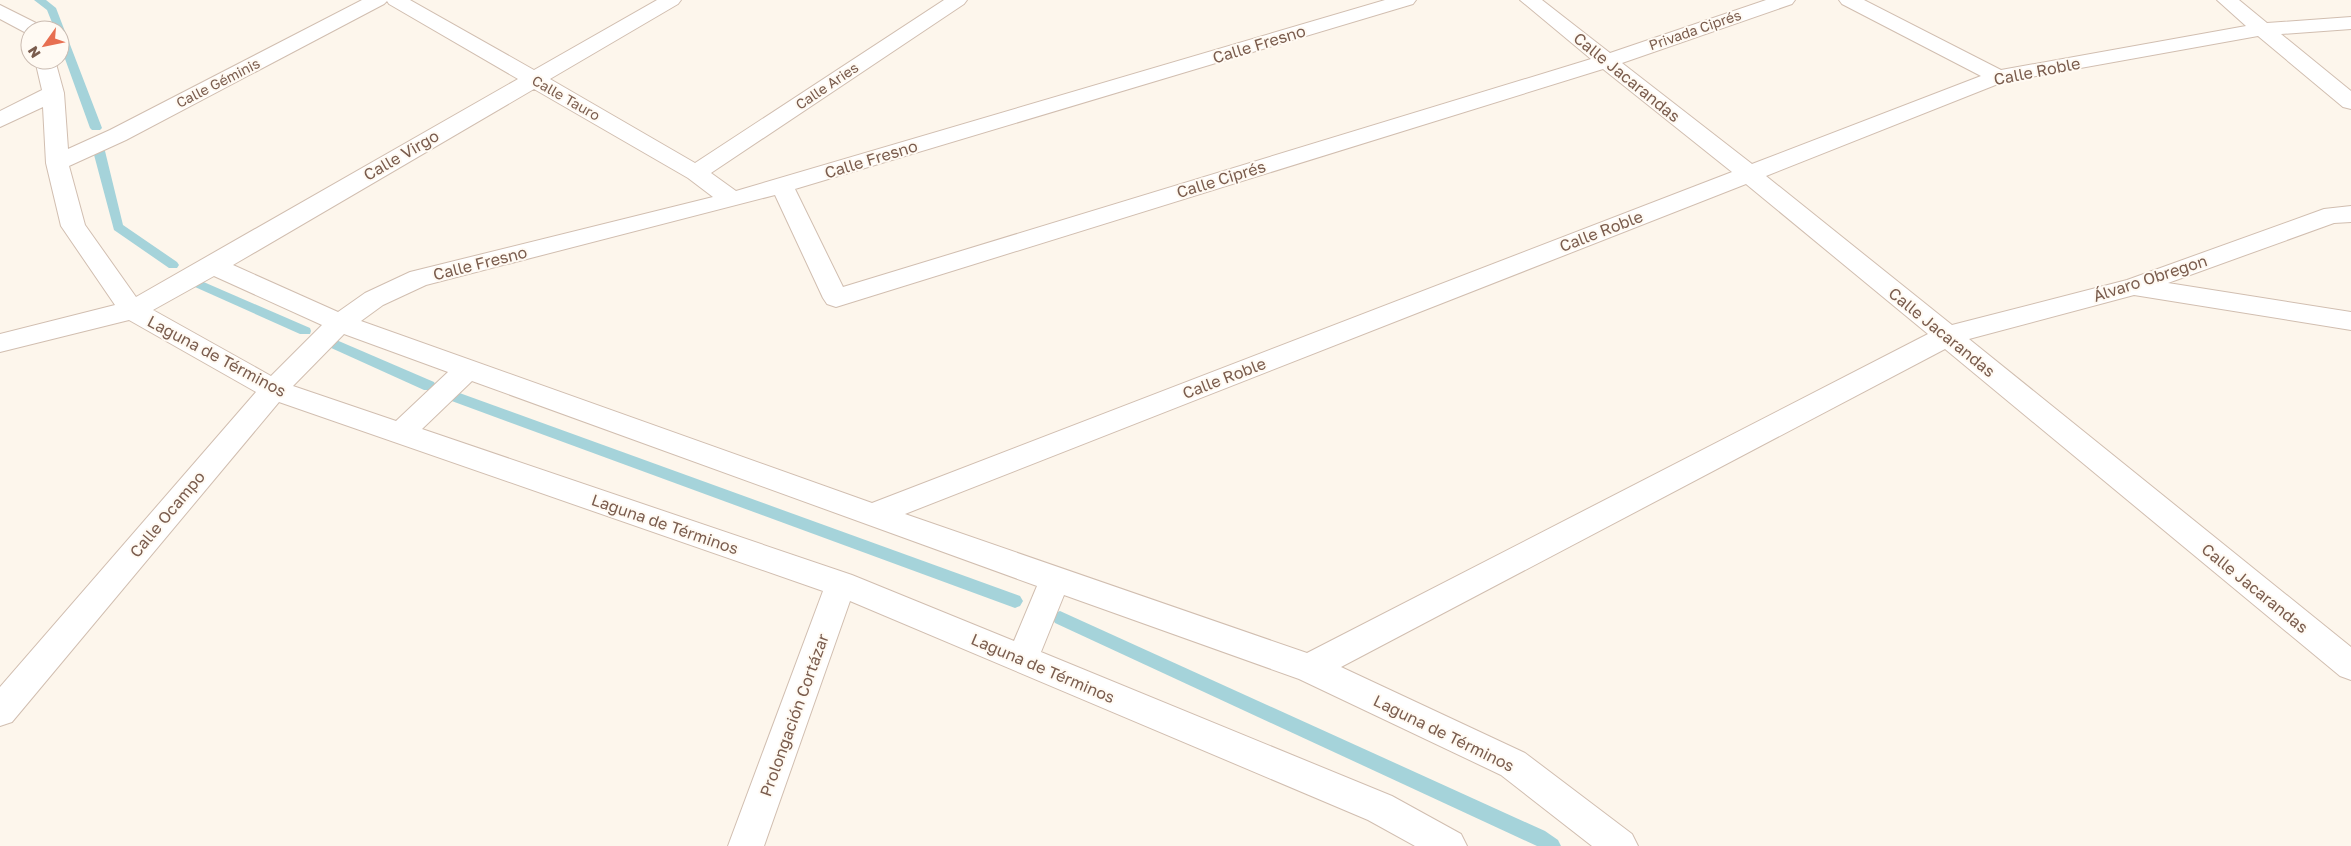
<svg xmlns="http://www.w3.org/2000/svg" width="2351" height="846" viewBox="0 0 2351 846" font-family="'Golos Text',sans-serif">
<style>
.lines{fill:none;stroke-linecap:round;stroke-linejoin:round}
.stream{fill:#a5d3da;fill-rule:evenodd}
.minor-casing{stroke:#d1beb0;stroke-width:2}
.minor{fill:#fff;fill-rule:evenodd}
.labels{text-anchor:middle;stroke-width:4;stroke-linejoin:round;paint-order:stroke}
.far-street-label{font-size:14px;fill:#7a5c4d;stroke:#fffaf3}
.street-label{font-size:16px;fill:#7a5c4d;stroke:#fffaf3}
</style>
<rect width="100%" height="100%" fill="#fdf6ec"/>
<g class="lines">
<g class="stream">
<path d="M34,0H46L56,8L102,128L100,130H92L90,128L60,45V30H55L47,10Z"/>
<path d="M99,147L105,151L123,225L177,262L179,265L177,268H169L114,230L93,151Z"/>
<path d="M199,280L310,328L311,331L310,334H300L195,287L193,284L195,281Z"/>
<path d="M334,339L434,382L436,386L434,390H424L329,347L327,344L329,341Z"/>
<path d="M454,391L1020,596L1023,601L1020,606L1015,608L449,400L447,396L449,392Z"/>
<path d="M1060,611L1545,831L1558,840L1561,846H1537L1055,623L1052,618L1055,613Z"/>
</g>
<defs>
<g id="minor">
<path d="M362,0H410L534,70L657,0H681L678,4L550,79L695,163L944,0H967L964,4L711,173L736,191L1385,0H1416L1413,4L795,189L843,287L1591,59L1520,0H1542L1610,53L1766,0H1795L1792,4L1622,63L1752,164L1981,76L1842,4L1839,0H1864L2001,70L2246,26L2217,0H2239L2267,23L2351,17V29L2281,34L2351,91V109L2343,107L2258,36L2003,82L1766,176L1952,325L2127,280L2324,209L2351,206V222L2334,223L2168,283L2351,312V330L2134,295L1969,339L2351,647V680L2340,676L1945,349L1341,667L1525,753L1632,834L1638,846H1592L1501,775L1299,679L1064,595L1041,652L1392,796L1461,834L1467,846H1415L1368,820L850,601L764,846H728L823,591L279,402L12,722L0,726V687L256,392L129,320L0,352V334L115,305L61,226L46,163L43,107L0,127V111L42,90L35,60H55L64,93L68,149L110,130ZM387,1L389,4L518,79L136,297L85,225L69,166L126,140L384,4ZM1603,69L1732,172L872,503L361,321L383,305L426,285L775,195L823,298L827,304L836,307ZM534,89L688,178L713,197L410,272L365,293L338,312L233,265ZM1746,184L1928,334L1307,653L905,514ZM214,276L322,325L271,376L153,310ZM344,334L448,372L396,421L293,386ZM472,381L1037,586L1014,641L852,575L422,429Z"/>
<path d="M0,5L42,26L45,30H30V35L0,19Z"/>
</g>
</defs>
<use href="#minor" class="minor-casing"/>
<use href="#minor" class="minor"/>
</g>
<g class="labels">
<g class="far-street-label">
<text transform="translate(1695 30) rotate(-19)" y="5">Privada Ciprés</text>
<text transform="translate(218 83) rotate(-27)" y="5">Calle Géminis</text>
<text transform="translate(827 86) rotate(-34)" y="5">Calle Aries</text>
<text transform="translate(566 98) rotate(30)" y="5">Calle Tauro</text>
</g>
<g class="street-label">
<text transform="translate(1259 44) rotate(-17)" y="6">Calle Fresno</text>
<text transform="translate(2037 71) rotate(-11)" y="6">Calle Roble</text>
<text transform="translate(1627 77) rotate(39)" y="6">Calle Jacarandas</text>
<text transform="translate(401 155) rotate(-30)" y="6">Calle Virgo</text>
<text transform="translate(871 159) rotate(-17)" y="6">Calle Fresno</text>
<text transform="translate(1221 179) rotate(-17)" y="6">Calle Ciprés</text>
<text transform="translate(1601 231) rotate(-21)" y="6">Calle Roble</text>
<text transform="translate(480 263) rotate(-14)" y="6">Calle Fresno</text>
<text transform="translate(2150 278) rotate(-18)" y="6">Álvaro Obregon</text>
<text transform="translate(1942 332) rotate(39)" y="6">Calle Jacarandas</text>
<text transform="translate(217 356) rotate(28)" y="6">Laguna de Términos</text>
<text transform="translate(1224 378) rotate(-21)" y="6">Calle Roble</text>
<text transform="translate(167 514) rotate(-50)" y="6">Calle Ocampo</text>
<text transform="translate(665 524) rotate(19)" y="6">Laguna de Términos</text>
<text transform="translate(2255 588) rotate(39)" y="6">Calle Jacarandas</text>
<text transform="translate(1043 668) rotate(23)" y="6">Laguna de Términos</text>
<text transform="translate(794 715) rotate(-70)" y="6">Prolongación Cortázar</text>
<text transform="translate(1444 733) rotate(26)" y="6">Laguna de Términos</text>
</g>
</g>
<g transform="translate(45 45) rotate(237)"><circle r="24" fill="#fffaf3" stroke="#cabbb1"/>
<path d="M0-4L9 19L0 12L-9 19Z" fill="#e76f51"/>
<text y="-8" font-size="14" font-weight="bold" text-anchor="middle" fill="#7a5c4d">N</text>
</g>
</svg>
